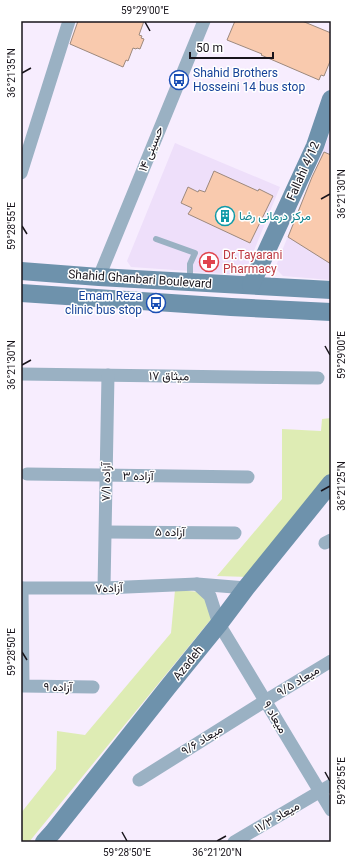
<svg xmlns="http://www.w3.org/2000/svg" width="352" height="863" viewBox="0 0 352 863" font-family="Roboto,Vazirmatn,sans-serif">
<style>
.built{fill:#eedffa}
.green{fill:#deecb4}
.building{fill:#f9caae;stroke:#9d897d}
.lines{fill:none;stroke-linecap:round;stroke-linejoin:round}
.lane{stroke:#9ab1c3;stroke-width:6}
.street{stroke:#9ab1c3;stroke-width:13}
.secondary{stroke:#6e92ac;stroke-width:18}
.ticks{fill:none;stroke:#18141b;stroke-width:1.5}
.labels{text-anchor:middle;stroke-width:3;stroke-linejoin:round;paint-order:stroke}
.transit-label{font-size:12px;fill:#164399;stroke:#fff;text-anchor:start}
.street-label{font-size:12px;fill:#18141b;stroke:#fff}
.culture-label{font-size:12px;fill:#0d838f;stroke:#fff;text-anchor:start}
.health-label{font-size:12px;fill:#be3a42;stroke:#fff;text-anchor:start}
.neatline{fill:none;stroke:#18141b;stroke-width:1.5}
.ticks-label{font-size:10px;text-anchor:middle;fill:#18141b}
</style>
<rect width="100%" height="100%" fill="#f7edfe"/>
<g class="built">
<path d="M331,131V280L283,276L275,268Z"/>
<path d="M175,143L280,187L244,275L190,272L189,271L131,267L127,261Z"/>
</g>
<g class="green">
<path d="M331,418V472L248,577L217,576L282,499V429L321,431L322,419Z"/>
<path d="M175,590L201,592L209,602L212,618L29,842H21V813L56,769L57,731L85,735L171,633Z"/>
</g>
<g class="building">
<path d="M78,21H144L139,35L142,36L141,38L144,39L140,49L137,48L136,49L133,48L128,61L126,60L123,67L70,44Z"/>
<path d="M235,21H302L331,33V59L324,76L321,75L319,80L261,55L262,54L227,40Z"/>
<path d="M324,152L331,155V264L288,237L312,177Z"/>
<path d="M214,171L258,191L259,189L273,196L250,243L188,214L192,208L181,203L188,187L198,192L199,190L205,192Z"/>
</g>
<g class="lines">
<path class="lane" d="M156,239L195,253L190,264V281"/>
<g class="street">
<path d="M21,173L69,21"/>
<path d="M99,277L204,21"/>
<path d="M21,374L318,378"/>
<path d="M27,474L248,477"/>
<path d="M106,532L235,533"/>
<path d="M325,543L331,540"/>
<path d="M197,584L210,596L219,624L331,810"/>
<path d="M21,588H104L197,584L246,588"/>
<path d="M22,588L23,686L93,687"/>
<path d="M104,588L108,375"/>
<path d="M139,780L265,701L331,661"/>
<path d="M234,842L331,785"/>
</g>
<g class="secondary">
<path d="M21,271L99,277L331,290"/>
<path d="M251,285L315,146L331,99"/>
<path d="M21,293L231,307L331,312"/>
<path d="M44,842L53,832L168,687L219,624L246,588L331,483"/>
</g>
</g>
<path class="ticks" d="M145,22L150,31M22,73L31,68M321,199L330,194M22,226L27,234M325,346L330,355M22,365L31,360M321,491L330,486M22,652L27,660M325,772L330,781M122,832L127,841M217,841L226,836"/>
<defs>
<symbol id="bus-ring" viewBox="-11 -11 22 22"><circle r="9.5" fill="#fff" stroke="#1a4fb4" stroke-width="1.5"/><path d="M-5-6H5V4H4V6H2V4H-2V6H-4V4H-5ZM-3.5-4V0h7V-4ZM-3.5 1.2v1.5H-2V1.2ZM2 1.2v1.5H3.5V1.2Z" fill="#1a4fb4"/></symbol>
<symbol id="building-ring" viewBox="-11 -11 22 22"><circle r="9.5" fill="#fff" stroke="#0f9aa8" stroke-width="1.5"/><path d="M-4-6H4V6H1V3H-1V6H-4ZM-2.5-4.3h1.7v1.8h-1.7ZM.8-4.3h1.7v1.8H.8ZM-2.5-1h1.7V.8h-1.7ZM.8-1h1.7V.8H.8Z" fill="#0f9aa8"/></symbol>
<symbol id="pharmacy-ring" viewBox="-11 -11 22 22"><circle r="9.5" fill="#fff" stroke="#e0444e" stroke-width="1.5"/><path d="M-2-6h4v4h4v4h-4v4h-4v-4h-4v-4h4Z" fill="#e0444e"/></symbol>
</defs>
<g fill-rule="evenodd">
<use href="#bus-ring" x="168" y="69" width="22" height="22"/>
<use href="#building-ring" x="214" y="205" width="22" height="22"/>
<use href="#pharmacy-ring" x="198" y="251" width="22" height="22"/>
<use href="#bus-ring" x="145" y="292" width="22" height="22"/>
</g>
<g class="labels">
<g class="transit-label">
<text x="193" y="77">Shahid Brothers<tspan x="193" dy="14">Hosseini 14 bus stop</tspan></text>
<text x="142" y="300" text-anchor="end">Emam Reza<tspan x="142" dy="14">clinic bus stop</tspan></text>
</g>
<g class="street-label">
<text transform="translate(151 149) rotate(-68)" y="4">حسینی ۱۴</text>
<text transform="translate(303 171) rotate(-66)" y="4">Fallahi 4/12</text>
<text transform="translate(140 279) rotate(4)" y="4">Shahid Ghanbari Boulevard</text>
<text transform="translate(169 376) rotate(1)" y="4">میثاق ۱۷</text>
<text transform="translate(138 476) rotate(1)" y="4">آزاده ۳</text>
<text transform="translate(106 482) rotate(-89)" y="4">آزاده ۷/۱</text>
<text transform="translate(170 532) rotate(1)" y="4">آزاده ۵</text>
<text transform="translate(109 588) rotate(-2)" y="4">آزاده۷</text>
<text transform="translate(188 663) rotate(-51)" y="4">Azadeh</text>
<text transform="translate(298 681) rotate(-31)" y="4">میعاد ۹/۵</text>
<text transform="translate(58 687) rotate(1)" y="4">آزاده ۹</text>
<text transform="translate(275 717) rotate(59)" y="4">میعاد ۹</text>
<text transform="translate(202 740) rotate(-32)" y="4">میعاد ۹/۶</text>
<text transform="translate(277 817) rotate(-30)" y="4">میعاد ۱۱/۳</text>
</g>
<g class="culture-label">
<text x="239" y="220">مرکز درمانی رضا</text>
</g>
<g class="health-label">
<text x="223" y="259">Dr.Tayarani<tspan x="223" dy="14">Pharmacy</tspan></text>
</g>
</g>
<rect width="352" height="863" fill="none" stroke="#ffffff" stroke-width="44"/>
<path d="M190 52v6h83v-6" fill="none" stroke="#18141b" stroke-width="2"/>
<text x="196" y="52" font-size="12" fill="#18141b" stroke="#ffffff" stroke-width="3" paint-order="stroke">50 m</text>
<rect x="22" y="22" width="308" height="819" class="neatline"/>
<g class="ticks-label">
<text x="145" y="14">59°29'00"E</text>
<text transform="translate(11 73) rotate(-90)" y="4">36°21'35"N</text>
<text transform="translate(341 194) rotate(-90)" y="4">36°21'30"N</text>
<text transform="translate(11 226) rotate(-90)" y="4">59°28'55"E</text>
<text transform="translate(341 355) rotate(-90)" y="4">59°29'00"E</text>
<text transform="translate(11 365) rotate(-90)" y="4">36°21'30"N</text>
<text transform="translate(341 486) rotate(-90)" y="4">36°21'25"N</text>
<text transform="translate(11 652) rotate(-90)" y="4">59°28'50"E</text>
<text transform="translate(341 781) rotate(-90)" y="4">59°28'55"E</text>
<text x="127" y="856">59°28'50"E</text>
<text x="217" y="856">36°21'20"N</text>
</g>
</svg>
